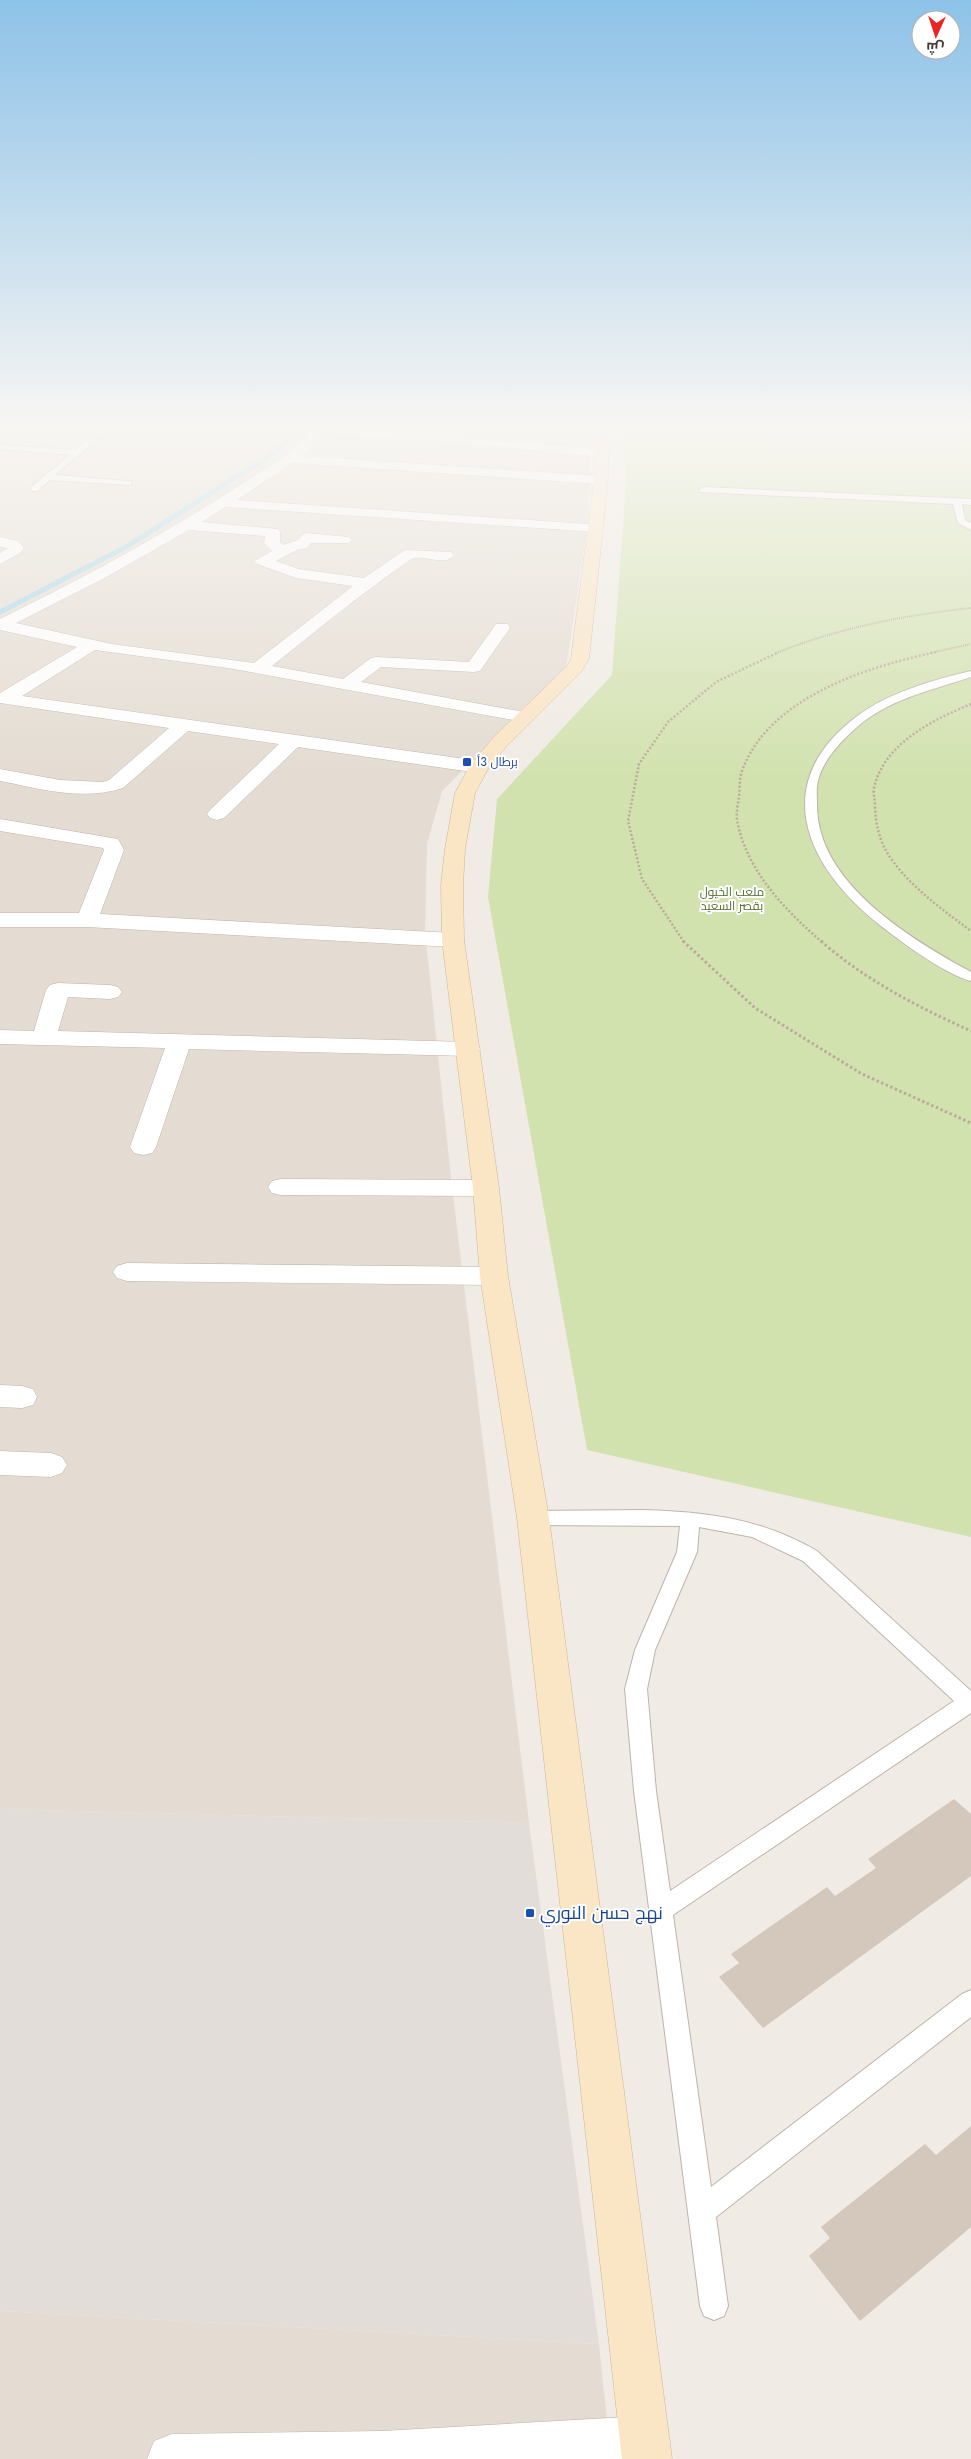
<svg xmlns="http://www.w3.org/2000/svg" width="971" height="2459" viewBox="0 0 971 2459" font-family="Jost,Cairo,sans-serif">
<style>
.residential{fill:#e4dcd2}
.industrial{fill:#e2ddd9}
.green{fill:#d2e2af}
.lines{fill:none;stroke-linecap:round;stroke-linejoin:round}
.stream{stroke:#a4d6e9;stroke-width:5}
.building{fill:#d4c8bd}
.lane-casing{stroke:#beb4aa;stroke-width:2}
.street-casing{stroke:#beb4aa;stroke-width:1}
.secondary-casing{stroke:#cdb796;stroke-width:1}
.path-far2{stroke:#bbab9a;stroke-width:2;stroke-dasharray:1 1;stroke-linecap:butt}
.path-far1{stroke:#bbab9a;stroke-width:2.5;stroke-dasharray:2 2;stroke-linecap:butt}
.path{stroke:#bbab9a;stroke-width:3;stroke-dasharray:2.5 2.5;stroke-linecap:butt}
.lane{fill:#fff;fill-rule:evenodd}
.street{fill:#fff;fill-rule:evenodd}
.secondary{fill:#fae5c4;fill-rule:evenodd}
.transit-dot{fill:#1a4fb4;stroke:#fff;stroke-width:2}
.labels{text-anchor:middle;stroke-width:4;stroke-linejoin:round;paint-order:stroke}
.far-transit-label{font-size:12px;fill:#164399;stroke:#fff;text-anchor:start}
.far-park-label{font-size:12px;fill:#4f6e2d;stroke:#fff}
.near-transit-label{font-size:18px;fill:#164399;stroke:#fff;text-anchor:start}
</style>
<rect width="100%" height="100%" fill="#f0ebe4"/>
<g class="residential">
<path d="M0,430H590V479L587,527L566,668L442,791L427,844L425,932L451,1178L529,1823L0,1809Z"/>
<path d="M0,2311L599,2344L611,2459H0Z"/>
</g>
<path class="industrial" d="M0,1809L529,1823L599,2344L0,2311Z"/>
<path class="green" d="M623,430H971V1537L587,1450L488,897L497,799L612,675L626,484Z"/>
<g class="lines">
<path class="stream" d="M0,612L126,547L269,456L292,438L295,430"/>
</g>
<g class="building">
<path d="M954,1799L971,1814V1876L763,2028L719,1977L739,1963L731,1954L827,1887L835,1896L876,1868L868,1859Z"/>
<path d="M971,2126V2227L860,2321L809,2256L830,2238L821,2227L925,2144L936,2155Z"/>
</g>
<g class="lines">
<defs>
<g id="lane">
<path d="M99,430H108L55,475L128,481H131V485L50,480L37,491H31V487L70,455L0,449V445L75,450Z"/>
<path d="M703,487L971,499V505L962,504L965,520L971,523V530L958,523L953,504L700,492L699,490Z"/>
<path d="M971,671V677C935,689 894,698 863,722C845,737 823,758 818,781C816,788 817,797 817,804C816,883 911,939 971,972V981C944,974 903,943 881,926C807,868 767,785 856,717C887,693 933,680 971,671Z"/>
<path d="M643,1510C707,1512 760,1518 817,1551L971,1691V1713L673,1915L711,2187L962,1994L971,1990V2017L716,2217L728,2306L724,2316L714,2320L704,2316L700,2306L634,1791L625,1689L635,1650L677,1552L680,1526L533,1525L526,1523L523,1518L526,1513L533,1511ZM699,1527L752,1537L803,1561L954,1701L670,1891L656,1791L647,1689L655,1650L697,1552Z"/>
</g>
<g id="street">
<path d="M312,430H387L607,450L609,453L607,456L602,457L456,443L323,434L302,456L601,476L608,480L601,484L292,463L237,500L602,525L604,528L602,531L597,532L225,507L202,522L278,529L280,532V542L283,545L298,540L302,535L307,533L349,537L352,540L349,543H311L307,548L297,550L276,561L299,569L364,578L405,550L451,552L454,555C445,568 421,552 410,560C362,593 317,630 272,666L343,679L371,658L377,657L469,662L496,624H508L510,628L480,671L474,672L381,667L361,682L524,712L530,713L533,717L530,721L524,722L228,668L95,650L22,696L479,761L486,763L489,767L486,771L479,773L298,747L224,818L217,820L210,818L207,814L210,810L279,744L188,731L123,788C82,801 41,789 0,781V769L60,780L103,782L109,780L169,728L0,703V693L77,647L0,630V619C83,578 165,534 243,483C267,467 294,454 312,430ZM189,530L265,536L264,543L272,551L254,561L257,564L296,578L353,586L254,663L112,644L16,623L103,579Z"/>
<path d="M0,537L18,541L24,548L19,554L0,564V553L8,548L0,547Z"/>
<path d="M0,819L118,839L124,850L100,914L453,933L461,935L464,940L461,945L453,947L87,927H0V913H79L104,850L103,848L0,831Z"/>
<path d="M58,983L110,985L118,987L122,992L118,997L110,999L68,997L58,1031L468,1042L477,1044L480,1049L477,1054L468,1056L189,1049L156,1147L152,1153L143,1155L134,1153L130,1147L165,1048L0,1044V1030L34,1031L46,990L50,985Z"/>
<path d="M281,1179L486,1180L495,1182L499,1188L495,1194L486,1196L281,1195L272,1193L268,1187L272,1181Z"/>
<path d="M127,1263L494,1267L504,1270L508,1276L504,1282L494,1285L127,1281L117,1278L113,1272L117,1266Z"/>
<path d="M0,1385L22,1386L33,1389L37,1397L33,1405L22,1408L0,1407Z"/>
<path d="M0,1451L51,1453L62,1457L67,1465L62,1473L51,1477L0,1475Z"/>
<path d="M645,2416L662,2424L670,2441L661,2459H147L154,2441L172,2434L383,2431Z"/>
</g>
<path id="secondary" d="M595,430H609L608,480L589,659L581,672L506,747L488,769L475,793L465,849L463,885L464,940L499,1188L508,1276L549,1518L672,2459H622L517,1518L480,1276L473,1188L442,940L441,885L445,849L455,793L469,767L492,739L568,665L571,659L594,480Z"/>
</defs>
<use href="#lane" class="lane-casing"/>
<use href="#street" class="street-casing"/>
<use href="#secondary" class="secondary-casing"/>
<g class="path-far2">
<path d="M776,653C838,628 905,615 971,608"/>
<path d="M930,653L971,644"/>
</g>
<g class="path-far1">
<path d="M971,704C933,720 884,743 874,788C873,794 875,800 875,807C876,826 880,844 892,860C913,889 943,910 971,931"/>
<path d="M684,942L642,879L628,821L639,764L668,722L716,682L779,652"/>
<path d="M822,942C785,910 746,870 737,820C736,812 738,804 739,797C740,788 739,779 742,771C769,697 867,667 936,652"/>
</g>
<g class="path">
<path d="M683,941L755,1008L862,1074L971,1123"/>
<path d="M821,941C865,980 918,1007 971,1031"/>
</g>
<use href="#lane" class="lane"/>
<use href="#street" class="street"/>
<use href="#secondary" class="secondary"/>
</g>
<linearGradient id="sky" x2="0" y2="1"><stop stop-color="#8dc2e8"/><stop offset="0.55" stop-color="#f8f6f3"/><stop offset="1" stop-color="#f8f6f3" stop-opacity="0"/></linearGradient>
<rect width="971" height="775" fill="url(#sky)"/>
<g class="transit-dot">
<rect x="462" y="757" width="10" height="10" rx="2.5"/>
<rect x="525" y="1908" width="10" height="10" rx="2.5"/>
</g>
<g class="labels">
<g class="far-transit-label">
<text x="477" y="766">برطال 3أ</text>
</g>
<g class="far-park-label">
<text x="732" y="896">ملعب الخيول<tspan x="732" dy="14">بقصر السعيد</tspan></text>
</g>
<g class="near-transit-label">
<text x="540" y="1919">نهج حسن النوري</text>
</g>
</g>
<g transform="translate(936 35) rotate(183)"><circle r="24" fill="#ffffff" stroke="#b3b0ae"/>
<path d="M0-4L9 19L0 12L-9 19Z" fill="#e82523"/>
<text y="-8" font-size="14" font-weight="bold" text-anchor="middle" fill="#423a34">ش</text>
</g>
</svg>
